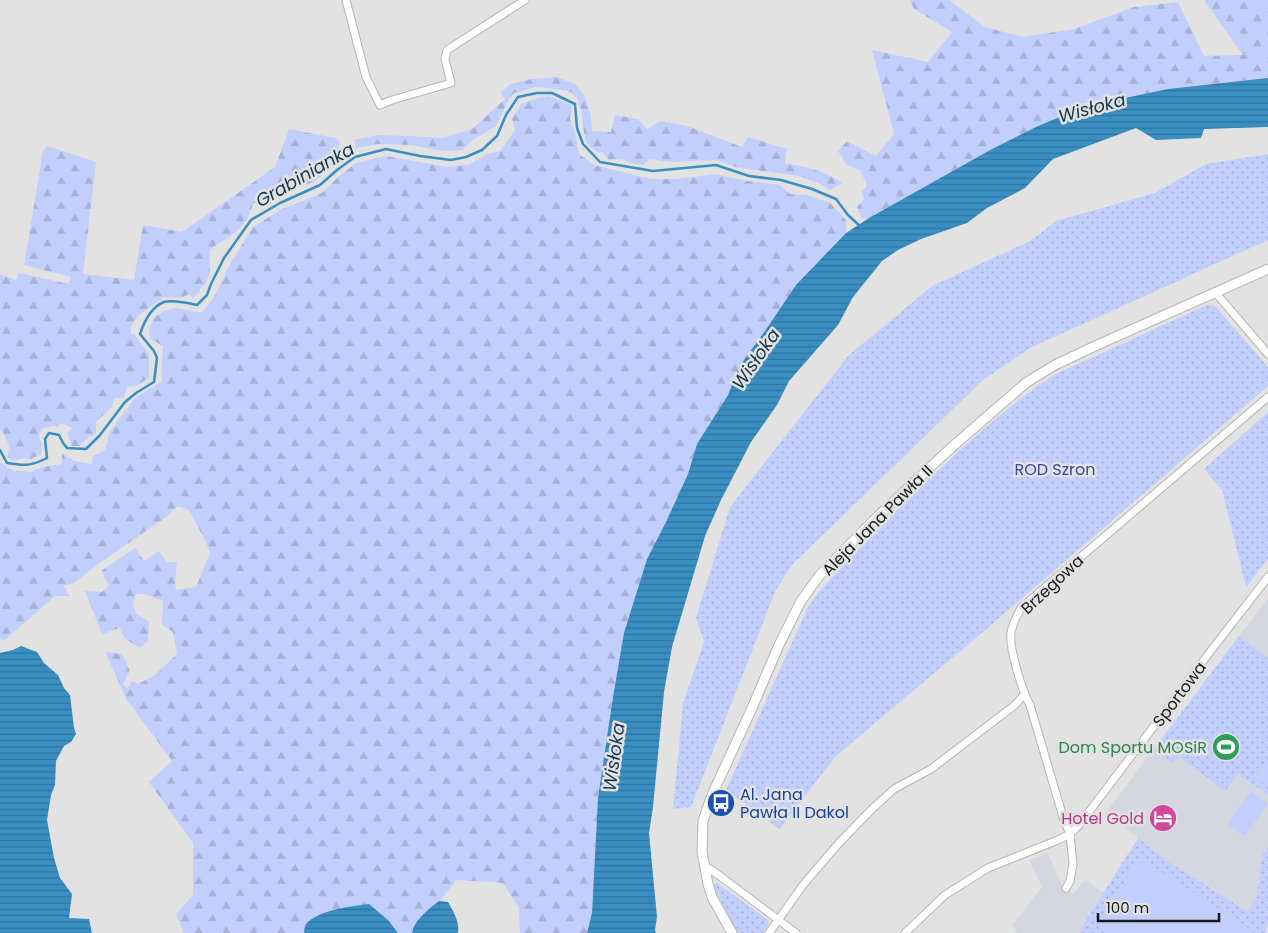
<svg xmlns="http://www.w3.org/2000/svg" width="1268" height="933" viewBox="0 0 1268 933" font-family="Poppins,sans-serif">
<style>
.built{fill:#d4d7df}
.green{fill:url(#green-dots)}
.forest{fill:url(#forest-firs)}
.pitch{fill:#c2cffd}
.water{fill:url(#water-rules)}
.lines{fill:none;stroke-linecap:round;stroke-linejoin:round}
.stream{stroke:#3a8ec2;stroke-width:2.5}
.minor-casing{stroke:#b5b5b6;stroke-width:9}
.tertiary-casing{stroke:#b5b5b6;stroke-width:11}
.minor{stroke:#fff;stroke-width:7}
.tertiary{stroke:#fff;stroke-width:9}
.labels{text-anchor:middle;stroke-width:5;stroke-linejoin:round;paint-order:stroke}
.park-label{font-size:16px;fill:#3b479f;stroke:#e2e2e3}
.street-label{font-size:16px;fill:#19191a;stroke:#e2e2e3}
.leisure-label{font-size:16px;fill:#27864d;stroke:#e2e2e3;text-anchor:end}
.transit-label{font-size:16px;fill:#164399;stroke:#e2e2e3;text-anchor:start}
.hotel-label{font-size:16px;fill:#b23c85;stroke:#e2e2e3;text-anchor:end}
.water-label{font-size:18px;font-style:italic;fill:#14384e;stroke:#e2e2e3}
</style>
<defs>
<pattern id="green-dots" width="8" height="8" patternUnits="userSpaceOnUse" patternTransform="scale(1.25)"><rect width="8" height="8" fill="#c2cffd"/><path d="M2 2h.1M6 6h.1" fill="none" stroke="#a6b1d8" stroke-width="1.8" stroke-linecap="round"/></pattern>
<pattern id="forest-firs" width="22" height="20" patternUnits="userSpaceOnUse" patternTransform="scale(1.25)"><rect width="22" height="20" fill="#c2cffd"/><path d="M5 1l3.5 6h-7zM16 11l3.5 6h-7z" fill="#a6b1d8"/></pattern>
<pattern id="water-rules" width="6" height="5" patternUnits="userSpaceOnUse" patternTransform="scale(1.25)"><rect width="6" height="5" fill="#3a8ec2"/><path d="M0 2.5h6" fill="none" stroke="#30739d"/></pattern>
</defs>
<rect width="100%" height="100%" fill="#e2e2e3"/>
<g class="built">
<path d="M1268,598V658L1239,636Z"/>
<path d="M1154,749L1172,763L1177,756L1238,774L1268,795V847L1262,855L1256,900L1248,911L1171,863L1106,813Z"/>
<path d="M1048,854L1062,885L1073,894L1084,881L1086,880L1103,893L1081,928L1082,933H1014L1017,930L1012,925L1042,887L1029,860Z"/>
</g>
<g class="green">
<path d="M1268,154V240L1030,348L983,380L792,565L775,592L691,807L673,809L683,703L704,642L696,618L730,507L848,356L932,286L1030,241L1056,221L1155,193L1206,164Z"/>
<path d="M1207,305H1212L1216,307L1268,367V386L990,626L835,757L780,829L726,790L808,607C818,592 830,580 842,567C860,548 877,530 895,512C946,463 997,412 1056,374Z"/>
<path d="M1268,412V559L1246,587L1222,490L1204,469Z"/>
<path d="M1239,636L1268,658V795L1238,774L1225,791L1178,756L1172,763L1154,749Z"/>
<path d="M1138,838L1171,863L1247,911L1256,900L1262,855L1268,847V926L1267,925L1266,933H1082L1081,928Z"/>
<path d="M717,883L768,920L769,924L763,933H737L716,891L714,885Z"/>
</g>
<g class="forest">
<path d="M910,0H949L985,27L1023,37L1074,29L1134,7L1178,2L1204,56L1243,55L1204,0H1268V78L1168,89L1038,126L992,149L869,218H862L857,207L864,199L862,191L867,185L860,170L847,165L838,151L847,141L876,156L894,134L872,50L928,62L952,32L914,9Z"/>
<path d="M556,77L575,84L585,96L591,115L592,131L611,132L615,115L638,119L647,129L661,121L687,126L742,147L748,137L787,149L785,163C804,166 826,171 842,183L830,190L818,183L798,176L735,167L716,160L671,162L650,159L643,165L626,162L625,159L609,160L602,152L598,153L587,144L584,132L581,109L578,100L571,92L556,89L536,87L514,93L509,99L496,126L477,137L462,150L442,151L410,145L378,144L356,148L354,140L379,135L409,136L443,138L472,129L505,99L500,92L511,84L532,79Z"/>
<path d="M548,96L572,105L570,119L575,133L579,154L594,165L651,179H679L715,174L747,181L780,185L790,194L807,195L830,203L846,220V233L796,285L767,328L739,367L728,395L697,444L688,474L666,522L647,559L624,633L613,697L598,798L592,913L587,933H520L519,908L503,883L456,880C451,887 446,893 441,900C431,910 415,918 412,933H398L389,921L304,932L305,933H184L176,914L193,895V843L149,782L172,761L127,700L105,652L122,654L130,671L123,684L127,689L132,681L138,684L155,675L177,654L173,632L162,625L163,601L144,594H136L133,603L136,614L149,621L148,641L140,648L124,638L120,628L102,634L85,591L102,592L109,586L101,571L135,548L144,561L159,551L167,562H177L175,582L176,590L196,587L210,553L205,540L189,510L178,506L166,517L97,565L74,583L63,586L70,596H55L5,640L0,639V462L14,471L31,472L42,467L62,464V453L74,461L92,464L93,456L105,450L110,431L135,398L161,382L163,346L150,339L149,329L154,318L163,311L177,308L201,313L213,299L231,262L253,227L282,209L322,193L338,177L356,163L386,156L447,167L468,165L487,154L500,151L515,130L512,119L521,104L535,99Z"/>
<path d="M289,129L335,138L340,142L338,148L347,146L350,149L346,151L334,166L315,181L281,195L259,208L258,203H253C251,213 245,224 237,231C229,238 218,243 210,250C210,266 213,278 200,289L199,293L193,298L189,294L181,298L164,297L154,304L138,316L131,326V334H134L149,354V378L136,386L128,387L123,398H115L111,408L96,422V433L86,439L80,446H72L67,433L72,428L61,423L57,427L52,426L41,429L39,438L42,444L41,454L31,459L24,458L14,461L8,457L9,445L3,432L0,430V274L16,280L19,273L69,284L71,277L24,265L43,151L47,146L96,162L83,274L134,280L143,225L182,232L275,167Z"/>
</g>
<g class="pitch">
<path d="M1268,760V787L1255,777Z"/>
<path d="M1251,791L1268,804L1244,836L1227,824Z"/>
<path d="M1140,858L1253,931L1252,933H1109L1096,924Z"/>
</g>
<g class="water">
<path d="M1268,78V127L1204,129L1201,138L1156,140L1136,128L1053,159L1025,188L987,208L967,223L921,239L898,250L882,261L853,297L838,325L789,381L777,405L751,442L721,500L705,536L672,647L664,692L653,807L649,833L657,917L655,930L656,933H587L592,913L598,798L613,697L624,633L647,559L666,522L688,474L697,444L728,395L739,367L767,328L796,285L846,233L869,218L992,149L1038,126L1087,106L1168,89Z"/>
<path d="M21,646L37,652L44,663L58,675L64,688L70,695L74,728L76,734L71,742L64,746L56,761L55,785L51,795L47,820L54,858L60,878L72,894L69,918L89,919L92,933H0V653L13,650Z"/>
<path d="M439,901L448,902C453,911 460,922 458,933H412C414,920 429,909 439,901Z"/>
<path d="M369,904L389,921L398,933H305L304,932C304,930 305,926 306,924C318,910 352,906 369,904Z"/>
</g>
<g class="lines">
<path class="stream" d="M0,450L7,463C25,466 31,466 47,458L45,439L49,433L59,435L63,443L67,448L86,449L100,435L125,402L136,393L154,382L157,358L154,351L140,334C144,322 151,307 164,302C172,300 188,303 197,305L207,295L211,284L224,258L251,220L280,203L320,185L337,170L355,157L386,149L420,156L451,160L466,157L482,150L497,136L506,115L518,97L537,93H552L575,104L577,128L583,144L600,162L653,171L716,165L749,176L781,180L812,189L836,199L848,215L861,227"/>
<defs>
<g id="minor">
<path d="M346,0L366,77L380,105L392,100L451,83L445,59L447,50L525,0"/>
<path d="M1215,292L1268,354"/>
<path d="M704,865L720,876L796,933"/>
<path d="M1066,888L1070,881L1073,864L1070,834L1063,817L1030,705C1022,691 1009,648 1011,633C1012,624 1017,616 1021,608L1268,397"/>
<path d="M769,933L803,885L839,843L871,810L894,789L931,769L1015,705L1024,695"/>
<path d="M905,933L945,895L988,868L1058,840L1070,834L1079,825L1213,648L1268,577"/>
</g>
<path id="tertiary" d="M732,933L712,897L708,884L702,852L703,821L712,795L752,708L779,645L801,601L819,576L876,518L952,447L1027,382L1055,365L1095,346L1268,269"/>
</defs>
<use href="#minor" class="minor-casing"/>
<use href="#tertiary" class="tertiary-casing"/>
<use href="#minor" class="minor"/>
<use href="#tertiary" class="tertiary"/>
</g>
<defs>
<symbol id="stadium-disc" viewBox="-11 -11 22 22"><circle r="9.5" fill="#2e9e5b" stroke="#e2e2e3"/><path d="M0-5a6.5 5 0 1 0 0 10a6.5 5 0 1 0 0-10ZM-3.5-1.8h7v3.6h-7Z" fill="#fff"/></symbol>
<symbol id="bus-disc" viewBox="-11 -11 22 22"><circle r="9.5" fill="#1a4fb4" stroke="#e2e2e3"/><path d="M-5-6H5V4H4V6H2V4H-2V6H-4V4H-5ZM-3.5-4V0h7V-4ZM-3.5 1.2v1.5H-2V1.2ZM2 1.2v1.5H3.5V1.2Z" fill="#fff"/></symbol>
<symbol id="hotel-disc" viewBox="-11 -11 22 22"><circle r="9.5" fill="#d1479c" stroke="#e2e2e3"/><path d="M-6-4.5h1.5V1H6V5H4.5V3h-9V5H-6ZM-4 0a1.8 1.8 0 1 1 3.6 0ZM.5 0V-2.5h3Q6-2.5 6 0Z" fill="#fff"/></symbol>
</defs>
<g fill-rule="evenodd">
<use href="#stadium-disc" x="1210" y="731" width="32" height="32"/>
<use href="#bus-disc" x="705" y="787" width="32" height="32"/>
<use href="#hotel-disc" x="1147" y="802" width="32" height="32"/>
</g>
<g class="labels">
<g class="park-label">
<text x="1055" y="475">ROD Szron</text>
</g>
<g class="street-label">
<text transform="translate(877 520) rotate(-45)" y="6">Aleja Jana Pawła II</text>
<text transform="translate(1052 584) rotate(-43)" y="6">Brzegowa</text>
<text transform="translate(1179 694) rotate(-53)" y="6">Sportowa</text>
</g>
<g class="leisure-label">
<text x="1207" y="753">Dom Sportu MOSiR</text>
</g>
<g class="transit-label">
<text x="740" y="800">Al. Jana<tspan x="740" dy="18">Pawła II Dakol</tspan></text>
</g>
<g class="hotel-label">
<text x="1144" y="824">Hotel Gold</text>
</g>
<g class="water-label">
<text transform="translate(1092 108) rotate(-15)" y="6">Wisłoka</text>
<text transform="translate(305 175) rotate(-30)" y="6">Grabinianka</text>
<text transform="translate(756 359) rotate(-55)" y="6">Wisłoka</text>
<text transform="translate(614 757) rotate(-82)" y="6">Wisłoka</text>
</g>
</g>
<path d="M1098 913v8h121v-8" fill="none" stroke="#19191a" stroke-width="2.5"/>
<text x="1106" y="913" font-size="15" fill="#19191a" stroke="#e2e2e3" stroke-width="4" paint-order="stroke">100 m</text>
</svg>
